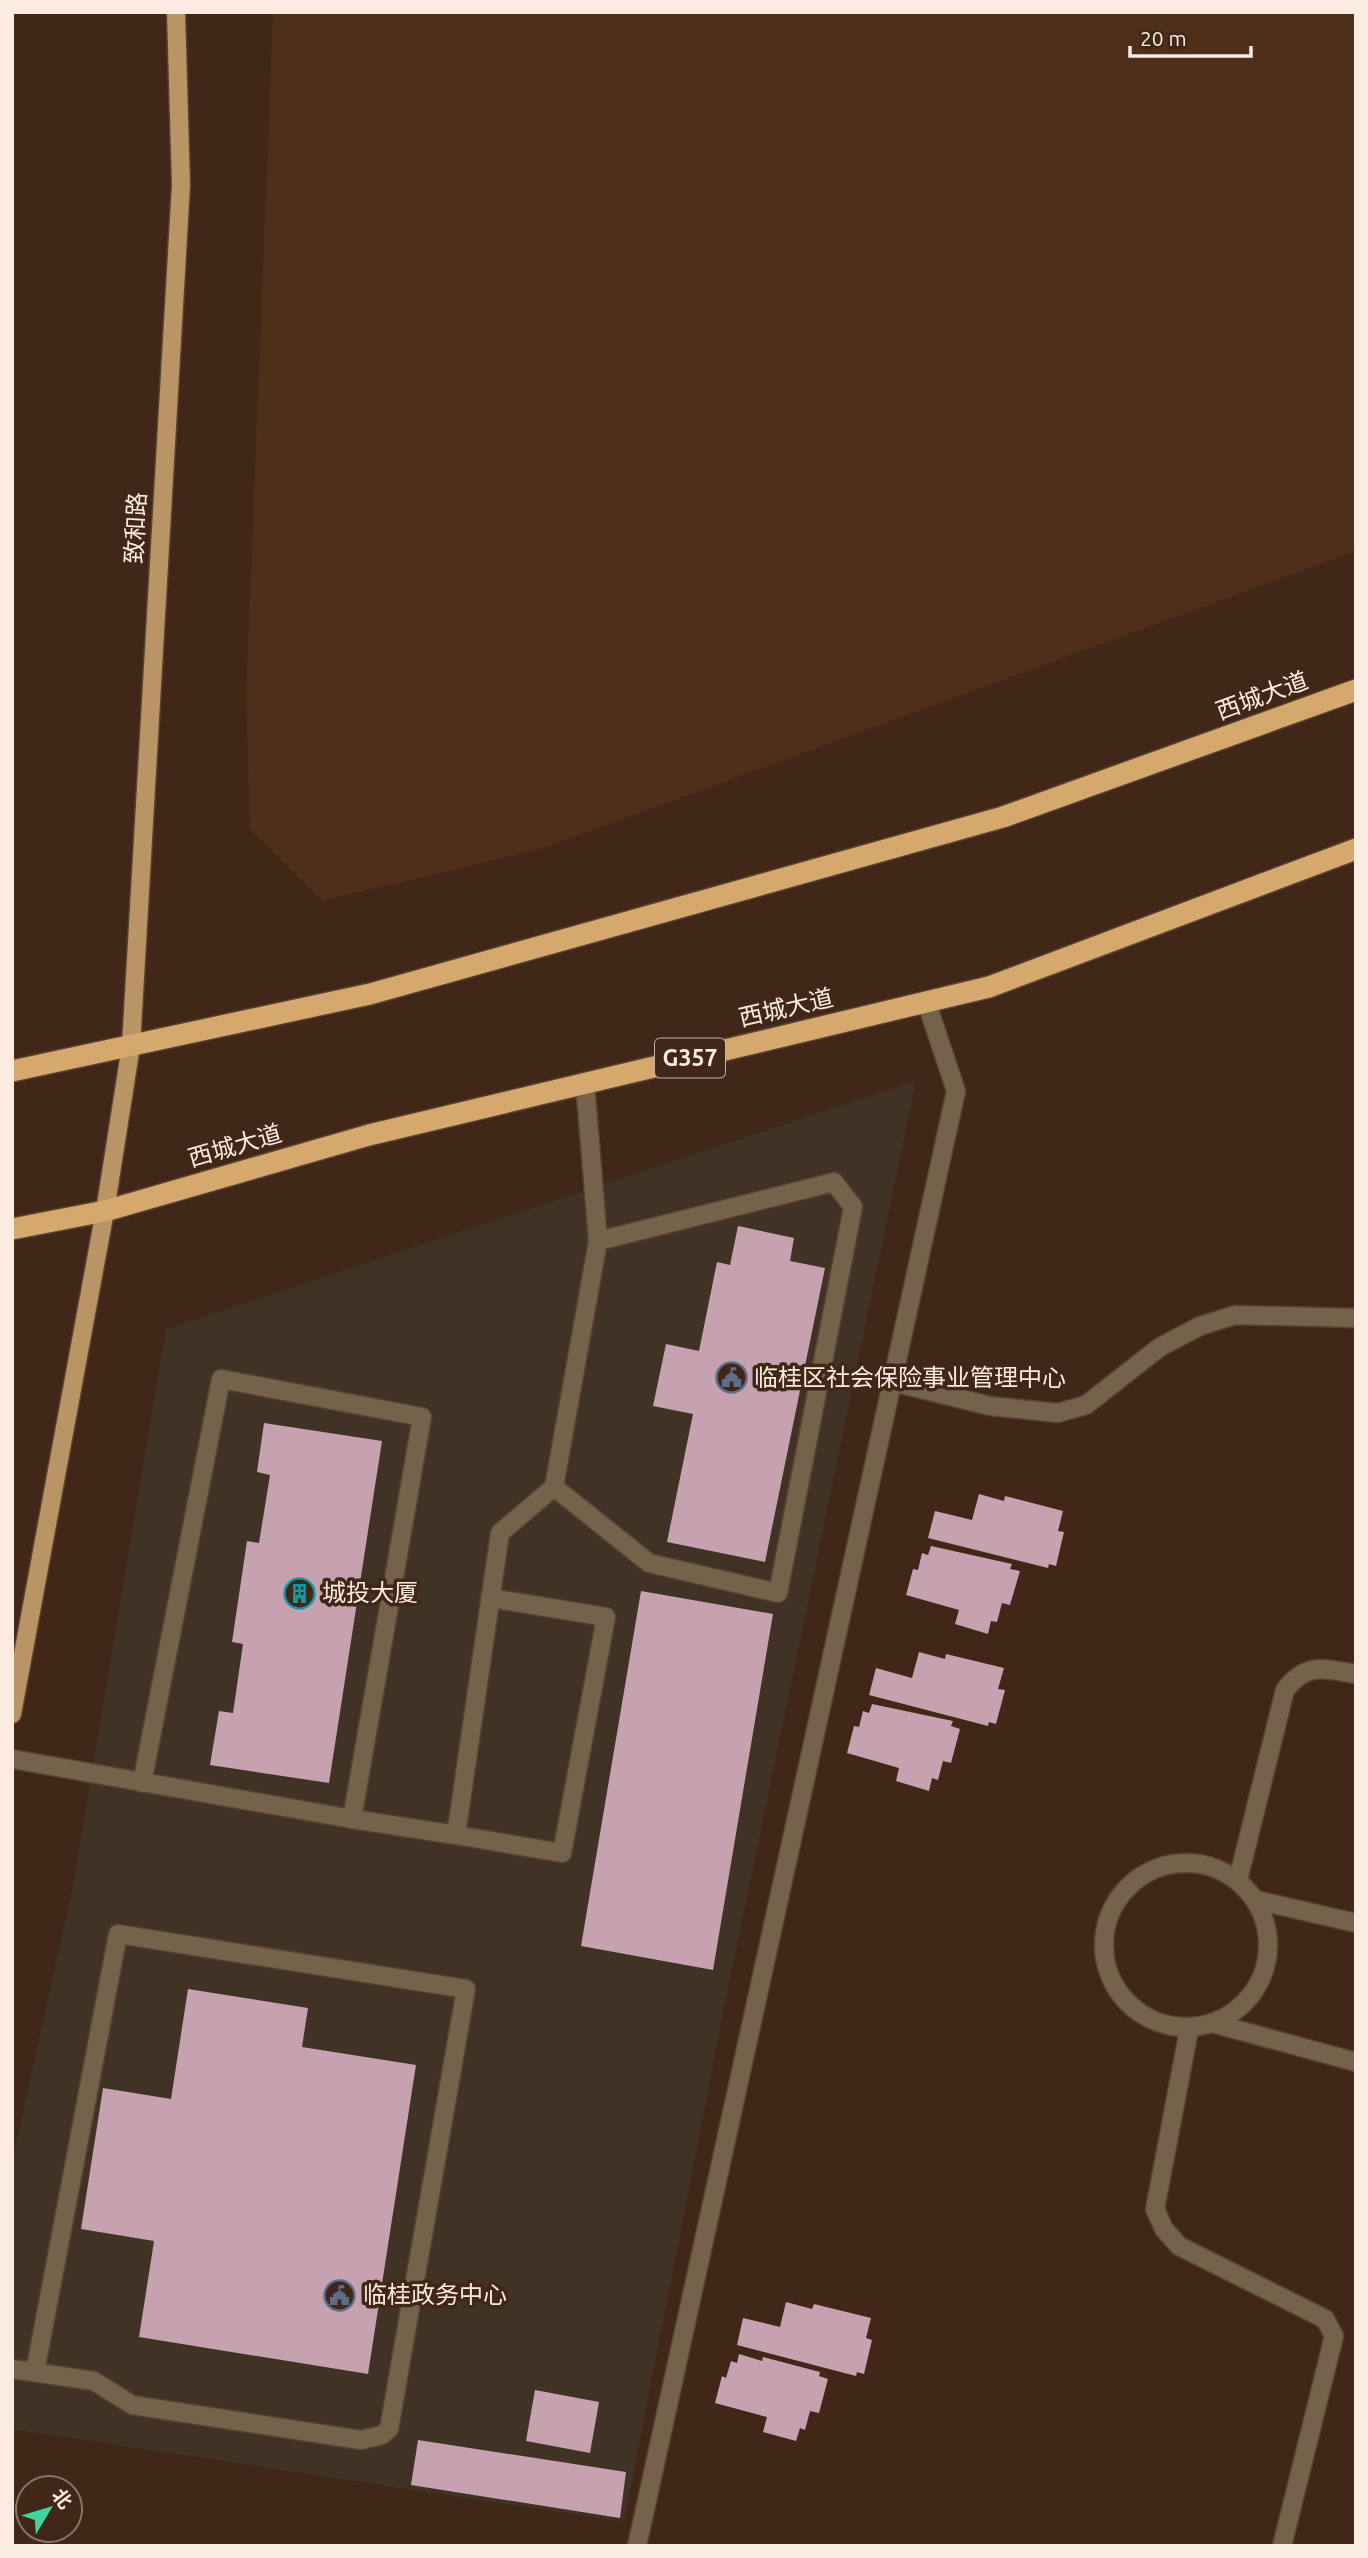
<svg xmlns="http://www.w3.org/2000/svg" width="1368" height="2558" viewBox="0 0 1368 2558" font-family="Ubuntu,'Noto Sans SC',sans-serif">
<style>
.commercial{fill:#413226}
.built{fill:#4d2f1a}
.building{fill:#c6a2b0}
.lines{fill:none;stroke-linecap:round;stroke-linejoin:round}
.minor-casing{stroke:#5a4233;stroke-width:21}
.major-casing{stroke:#5a4233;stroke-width:21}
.highway-casing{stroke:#5a4233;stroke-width:24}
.minor{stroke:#74624b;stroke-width:18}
.major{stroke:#b99465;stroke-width:18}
.highway{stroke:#d5a86e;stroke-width:21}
.labels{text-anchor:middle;stroke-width:7;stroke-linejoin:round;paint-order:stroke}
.shield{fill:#402717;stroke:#c4b0a4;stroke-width:2}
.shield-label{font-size:23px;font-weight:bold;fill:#fcebe0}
.street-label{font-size:24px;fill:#fcebe0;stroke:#402717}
.poi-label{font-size:24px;fill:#fcebe0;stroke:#402717;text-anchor:start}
</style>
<rect width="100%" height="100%" fill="#402717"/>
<path class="commercial" d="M916,1081L726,1999L624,2522L12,2429V2161L72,1890L166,1329Z"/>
<path class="built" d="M273,12H1356V551L538,850L322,901L250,830L246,695Z"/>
<g class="building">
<path d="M738,1226L794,1238L790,1261L825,1268L765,1562L667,1542L693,1414L653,1406L666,1344L699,1351L717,1262L730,1265Z"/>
<path d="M264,1423L382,1441L329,1783L210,1765L219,1711L233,1713L243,1644L232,1642L247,1541L259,1543L270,1475L257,1472Z"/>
<path d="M979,1494L1004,1501L1005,1496L1063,1511L1058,1531L1064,1532L1056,1566L1049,1564L1048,1568L928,1538L935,1511L972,1520Z"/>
<path d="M931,1546L1012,1564L1010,1569L1020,1571L1010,1605L1002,1603L997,1622L991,1621L988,1634L955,1624L959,1610L906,1595L913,1569L918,1570L922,1553L928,1555Z"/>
<path d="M641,1591L773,1614L713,1970L581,1946Z"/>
<path d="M919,1652L945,1659L946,1654L1004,1668L998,1689L1005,1690L996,1724L989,1722L988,1726L869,1695L876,1668L912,1678Z"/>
<path d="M872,1704L953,1721L951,1726L960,1729L951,1763L943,1761L938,1780L932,1778L929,1791L896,1781L899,1768L847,1753L854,1726L859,1727L863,1711L869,1713Z"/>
<path d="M188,1989L308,2008L302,2047L416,2065L368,2374L139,2337L154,2241L81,2229L103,2088L171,2099Z"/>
<path d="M786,2302L812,2309L814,2304L871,2318L866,2338L872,2340L864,2374L857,2372L856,2376L737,2345L743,2318L780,2327Z"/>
<path d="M739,2354L762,2361L763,2357L820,2372L819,2376L828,2379L819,2413L810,2411L805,2430L800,2428L796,2441L763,2432L767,2417L715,2403L722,2376L726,2378L731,2361L737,2363Z"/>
<path d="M535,2390L599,2402L590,2453L526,2441Z"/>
<path d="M418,2440L626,2472L620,2518L411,2485Z"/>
</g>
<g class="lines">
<defs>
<g id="minor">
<path d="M893,1382L990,1406L1058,1413L1086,1405L1160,1347L1200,1326L1235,1315L1356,1318"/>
<path d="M554,1487L649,1563L778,1593L853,1207L834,1182L598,1241"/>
<path d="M490,1598L606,1617L562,1853L456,1835L500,1533L554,1487L598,1241L585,1083"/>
<path d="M12,1759L352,1819L422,1417L221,1379L142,1783"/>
<path d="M352,1819L456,1835"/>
<circle cx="1186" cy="1945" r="82"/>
<path d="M1238,1880L1285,1690C1307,1661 1325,1669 1356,1674"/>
<path d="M1256,1900L1356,1923"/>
<path d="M1212,2023L1356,2062"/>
<path d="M1188,2035L1155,2209L1164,2229L1179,2246L1325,2319L1334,2336L1282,2546"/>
<path d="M12,2369L94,2381L132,2405L361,2440L382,2435L389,2429L466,1989L118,1934L35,2372"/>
<path d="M637,2546L956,1091L926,1001"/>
</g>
<path id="major" d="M12,1714L105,1211L131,1046L181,185L176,12"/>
<g id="highway">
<path d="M12,1071L370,994L1003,817L1356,690"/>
<path d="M12,1229L105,1211L369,1135L989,987L1356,849"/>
</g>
</defs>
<use href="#minor" class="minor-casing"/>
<use href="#major" class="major-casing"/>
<use href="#highway" class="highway-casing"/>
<use href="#minor" class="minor"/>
<use href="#major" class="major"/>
<use href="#highway" class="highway"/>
</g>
<defs>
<symbol id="civic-ring" viewBox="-11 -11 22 22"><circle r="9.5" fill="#402717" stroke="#5c6f8a" stroke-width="1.5"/><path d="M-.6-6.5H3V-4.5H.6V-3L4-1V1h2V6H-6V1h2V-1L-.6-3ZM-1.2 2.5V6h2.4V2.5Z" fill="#5c6f8a"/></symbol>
<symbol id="building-ring" viewBox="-11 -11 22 22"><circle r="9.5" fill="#402717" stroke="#0f9aa8" stroke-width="1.5"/><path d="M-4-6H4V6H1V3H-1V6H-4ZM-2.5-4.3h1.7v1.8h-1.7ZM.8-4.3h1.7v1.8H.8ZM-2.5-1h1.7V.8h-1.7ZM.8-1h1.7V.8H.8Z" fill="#0f9aa8"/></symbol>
</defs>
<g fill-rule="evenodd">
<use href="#civic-ring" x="714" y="1360" width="35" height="35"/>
<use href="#building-ring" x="282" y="1576" width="35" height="35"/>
<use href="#civic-ring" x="322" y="2278" width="35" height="35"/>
</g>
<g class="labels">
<rect class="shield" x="655" y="1038.5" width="70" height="39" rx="5"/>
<g class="shield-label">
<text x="690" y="1066">G357</text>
</g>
<g class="street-label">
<text transform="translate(136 528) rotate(-87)" y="8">致和路</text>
<text transform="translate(1262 696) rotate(-20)" y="8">西城大道</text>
<text transform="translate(786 1008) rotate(-13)" y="8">西城大道</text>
<text transform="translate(235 1146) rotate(-16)" y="8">西城大道</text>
</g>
<g class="poi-label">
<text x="754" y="1386">临桂区社会保险事业管理中心</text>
<text x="322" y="1601">城投大厦</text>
<text x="363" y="2303">临桂政务中心</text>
</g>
</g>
<rect width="1368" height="2558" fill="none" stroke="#fcebe0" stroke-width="28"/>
<g transform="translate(49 2509) rotate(52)"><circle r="33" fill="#402717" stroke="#8b7567" stroke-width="2"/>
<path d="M0-5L12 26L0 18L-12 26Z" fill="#41d4a1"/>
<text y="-10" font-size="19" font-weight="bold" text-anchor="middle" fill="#fcebe0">北</text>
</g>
<path d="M1130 46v10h121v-10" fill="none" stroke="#fcebe0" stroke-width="3.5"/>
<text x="1140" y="46" font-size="21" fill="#fcebe0" stroke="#402717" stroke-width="5" paint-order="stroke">20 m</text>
</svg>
